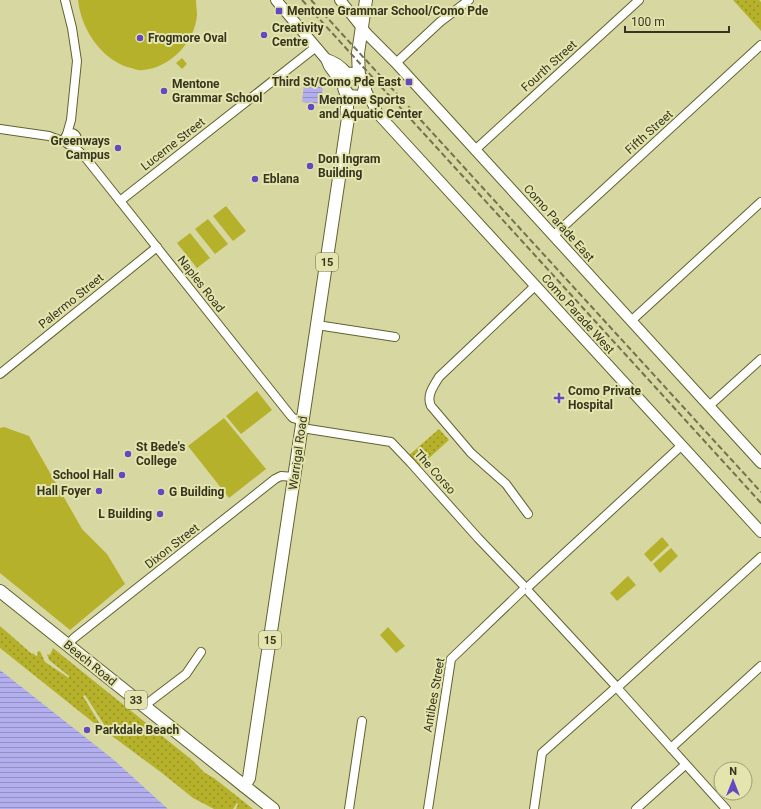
<svg xmlns="http://www.w3.org/2000/svg" width="761" height="809" viewBox="0 0 761 809" font-family="Roboto,sans-serif">
<style>
.grass{fill:url(#grass-dots)}
.pitch{fill:#b5b12b}
.water{fill:url(#water-rules)}
.lines{fill:none;stroke-linecap:round;stroke-linejoin:round}
.minor-casing{stroke:#626230;stroke-width:10}
.tertiary-casing{stroke:#626230;stroke-width:12}
.primary-casing{stroke:#626230;stroke-width:14}
.minor{stroke:#fff;stroke-width:8}
.tertiary{stroke:#fff;stroke-width:10}
.primary{stroke:#fff;stroke-width:12}
.rail{stroke:#727250;stroke-width:2;stroke-dasharray:6 3;stroke-linecap:butt}
.poi-dot{fill:#6248c1;stroke:#e4e4ae;stroke-width:1.5}
.labels{text-anchor:middle;stroke-width:4;stroke-linejoin:round;paint-order:stroke}
.shield{fill:#e4e4ae;stroke:#6a6a4a;stroke-width:1}
.shield-label{font-size:11px;font-weight:bold;fill:#35351f}
.poi-label{font-size:12px;font-weight:bold;fill:#35351f;stroke:#e4e4ae;text-anchor:start}
.street-label{font-size:12px;fill:#35351f;stroke:#e4e4ae}
</style>
<defs>
<pattern id="grass-dots" width="8" height="8" patternUnits="userSpaceOnUse"><rect width="8" height="8" fill="#b5b12b"/><path d="M2 2h.1M6 6h.1" fill="none" stroke="#949124" stroke-width="1.8" stroke-linecap="round"/></pattern>
<pattern id="water-rules" width="6" height="5" patternUnits="userSpaceOnUse"><rect width="6" height="5" fill="#b3aeee"/><path d="M0 2.5h6" fill="none" stroke="#928ec0"/></pattern>
</defs>
<rect width="100%" height="100%" fill="#d7d7a1"/>
<g class="grass">
<path d="M733,0H759L761,2V31Z"/>
<path d="M439,429L449,440L418,468L408,456Z"/>
<path d="M0,626L32,654L33,653L36,656L38,655L37,652L40,651L45,662L69,678V676L49,660L47,654L50,655L53,648L192,760L205,773L214,778L253,809H236L238,804L237,803L233,809H214L193,798L162,773L112,736L113,734L105,726L85,695L83,696L104,731L0,648Z"/>
</g>
<g class="pitch">
<path d="M78,0H196C196,5 197,10 197,15C195,42 170,68 143,70C139,71 135,69 131,68C102,61 81,29 78,0Z"/>
<path d="M182,58L187,64L182,69L176,63Z"/>
<path d="M226,206L246,231L233,241L213,216Z"/>
<path d="M208,219L228,244L215,254L195,229Z"/>
<path d="M190,233L210,258L197,268L177,243Z"/>
<path d="M257,391L272,410L241,434L226,416Z"/>
<path d="M224,418L266,469L229,498L188,446Z"/>
<path d="M4,427L29,436L82,529L107,554L125,584L70,630L0,573V428Z"/>
<path d="M662,537L669,545L651,562L644,554Z"/>
<path d="M671,548L678,556L660,573L653,564Z"/>
<path d="M628,576L636,585L617,601L610,593Z"/>
<path d="M388,627L405,646L396,653L380,635Z"/>
</g>
<g class="water">
<path d="M305,75L324,77L321,104L302,102Z"/>
<path d="M0,670L114,760L168,809H0Z"/>
</g>
<g class="lines">
<defs>
<g id="minor">
<path d="M65,0L72,28L77,61L71,120L67,134"/>
<path d="M396,63L440,22L469,0"/>
<path d="M0,129L49,136L65,142"/>
<circle cx="71" cy="139" r="6"/>
<path d="M72,145L85,157L291,416L293,418L303,421"/>
<path d="M475,150L639,0"/>
<path d="M120,201L316,47"/>
<path d="M553,236L761,45"/>
<path d="M631,321L761,202"/>
<path d="M317,325L395,337"/>
<path d="M0,374L157,247"/>
<path d="M709,406L761,359"/>
<path d="M302,428L391,442L411,463L478,538L523,585"/>
<path d="M528,514L506,484L471,453L431,406C426,395 434,386 439,377L535,286"/>
<path d="M529,586L681,446"/>
<path d="M529,592L614,684"/>
<path d="M67,645L74,638L275,479L281,476L294,477"/>
<path d="M620,685L761,557"/>
<path d="M619,690L726,809"/>
<path d="M144,706L186,674L201,652"/>
<path d="M671,748L761,666"/>
<path d="M349,809L362,721"/>
<path d="M428,809L451,659L522,591"/>
<path d="M534,809L542,753L613,690"/>
<path d="M636,809L685,765"/>
</g>
<g id="tertiary">
<path d="M276,0L326,59L329,66L344,87"/>
<path d="M340,0L367,34L396,63L761,463"/>
<path d="M326,59C335,61 342,67 348,74"/>
<path d="M365,89L377,112L380,116L761,532"/>
</g>
<g id="primary">
<path d="M348,74C362,72 371,87 360,97L349,96C342,90 343,81 348,74Z"/>
<path d="M359,77L358,53L366,0"/>
<path d="M0,591L273,809"/>
<path d="M244,786L249,778L348,118L347,112V93"/>
</g>
</defs>
<use href="#minor" class="minor-casing"/>
<use href="#tertiary" class="tertiary-casing"/>
<use href="#primary" class="primary-casing"/>
<use href="#minor" class="minor"/>
<use href="#tertiary" class="tertiary"/>
<use href="#primary" class="primary"/>
<g class="rail">
<path d="M302,0L761,503"/>
<path d="M311,0L761,492"/>
</g>
</g>
<g class="poi-dot">
<rect x="275" y="7" width="8" height="8" rx="2"/>
<circle cx="264" cy="35" r="4"/>
<circle cx="140" cy="38" r="4"/>
<rect x="405" y="78" width="8" height="8" rx="2"/>
<circle cx="164" cy="91" r="4"/>
<circle cx="311" cy="107" r="4"/>
<circle cx="118" cy="148" r="4"/>
<circle cx="310" cy="166" r="4"/>
<circle cx="255" cy="179" r="4"/>
<path d="M557 392h4v4h4v4h-4v4h-4v-4h-4v-4h4z"/>
<circle cx="128" cy="454" r="4"/>
<circle cx="122" cy="475" r="4"/>
<circle cx="99" cy="491" r="4"/>
<circle cx="161" cy="492" r="4"/>
<circle cx="160" cy="514" r="4"/>
<circle cx="87" cy="730" r="4"/>
</g>
<g class="labels">
<g class="shield">
<rect x="316" y="253" width="22" height="18" rx="3"/>
<rect x="259" y="631" width="22" height="18" rx="3"/>
<rect x="125" y="691" width="22" height="18" rx="3"/>
</g>
<g class="shield-label">
<text x="327" y="266">15</text>
<text x="270" y="644">15</text>
<text x="136" y="704">33</text>
</g>
<g class="poi-label">
<text x="287" y="15">Mentone Grammar School/Como Pde</text>
<text x="272" y="32">Creativity<tspan x="272" dy="14">Centre</tspan></text>
<text x="148" y="42">Frogmore Oval</text>
<text x="401" y="86" text-anchor="end">Third St/Como Pde East</text>
<text x="172" y="88">Mentone<tspan x="172" dy="14">Grammar School</tspan></text>
<text x="319" y="104">Mentone Sports<tspan x="319" dy="14">and Aquatic Center</tspan></text>
<text x="110" y="145" text-anchor="end">Greenways<tspan x="110" dy="14">Campus</tspan></text>
<text x="318" y="163">Don Ingram<tspan x="318" dy="14">Building</tspan></text>
<text x="263" y="183">Eblana</text>
<text x="568" y="395">Como Private<tspan x="568" dy="14">Hospital</tspan></text>
<text x="136" y="451">St Bede's<tspan x="136" dy="14">College</tspan></text>
<text x="114" y="479" text-anchor="end">School Hall</text>
<text x="91" y="495" text-anchor="end">Hall Foyer</text>
<text x="169" y="496">G Building</text>
<text x="152" y="518" text-anchor="end">L Building</text>
<text x="95" y="734">Parkdale Beach</text>
</g>
<g class="street-label">
<text transform="translate(549 66) rotate(-42)" y="4">Fourth Street</text>
<text transform="translate(649 132) rotate(-42)" y="4">Fifth Street</text>
<text transform="translate(173 144) rotate(-38)" y="4">Lucerne Street</text>
<text transform="translate(559 223) rotate(48)" y="4">Como Parade East</text>
<text transform="translate(201 284) rotate(52)" y="4">Naples Road</text>
<text transform="translate(71 301) rotate(-39)" y="4">Palermo Street</text>
<text transform="translate(578 314) rotate(48)" y="4">Como Parade West</text>
<text transform="translate(298 453) rotate(-82)" y="4">Warrigal Road</text>
<text transform="translate(435 472) rotate(48)" y="4">The Corso</text>
<text transform="translate(172 546) rotate(-38)" y="4">Dixon Street</text>
<text transform="translate(90 663) rotate(39)" y="4">Beach Road</text>
<text transform="translate(434 695) rotate(-80)" y="4">Antibes Street</text>
</g>
</g>
<g transform="translate(733 781)"><circle r="19" fill="#e4e4ae" stroke="#9e9e75"/>
<path d="M0-3L7 15L0 10L-7 15Z" fill="#6248c1"/>
<text y="-6" font-size="11" font-weight="bold" text-anchor="middle" fill="#35351f">N</text>
</g>
<path d="M625 26v6h104v-6" fill="none" stroke="#35351f" stroke-width="2"/>
<text x="631" y="26" font-size="12" fill="#35351f" stroke="#e4e4ae" stroke-width="3" paint-order="stroke">100 m</text>
</svg>
